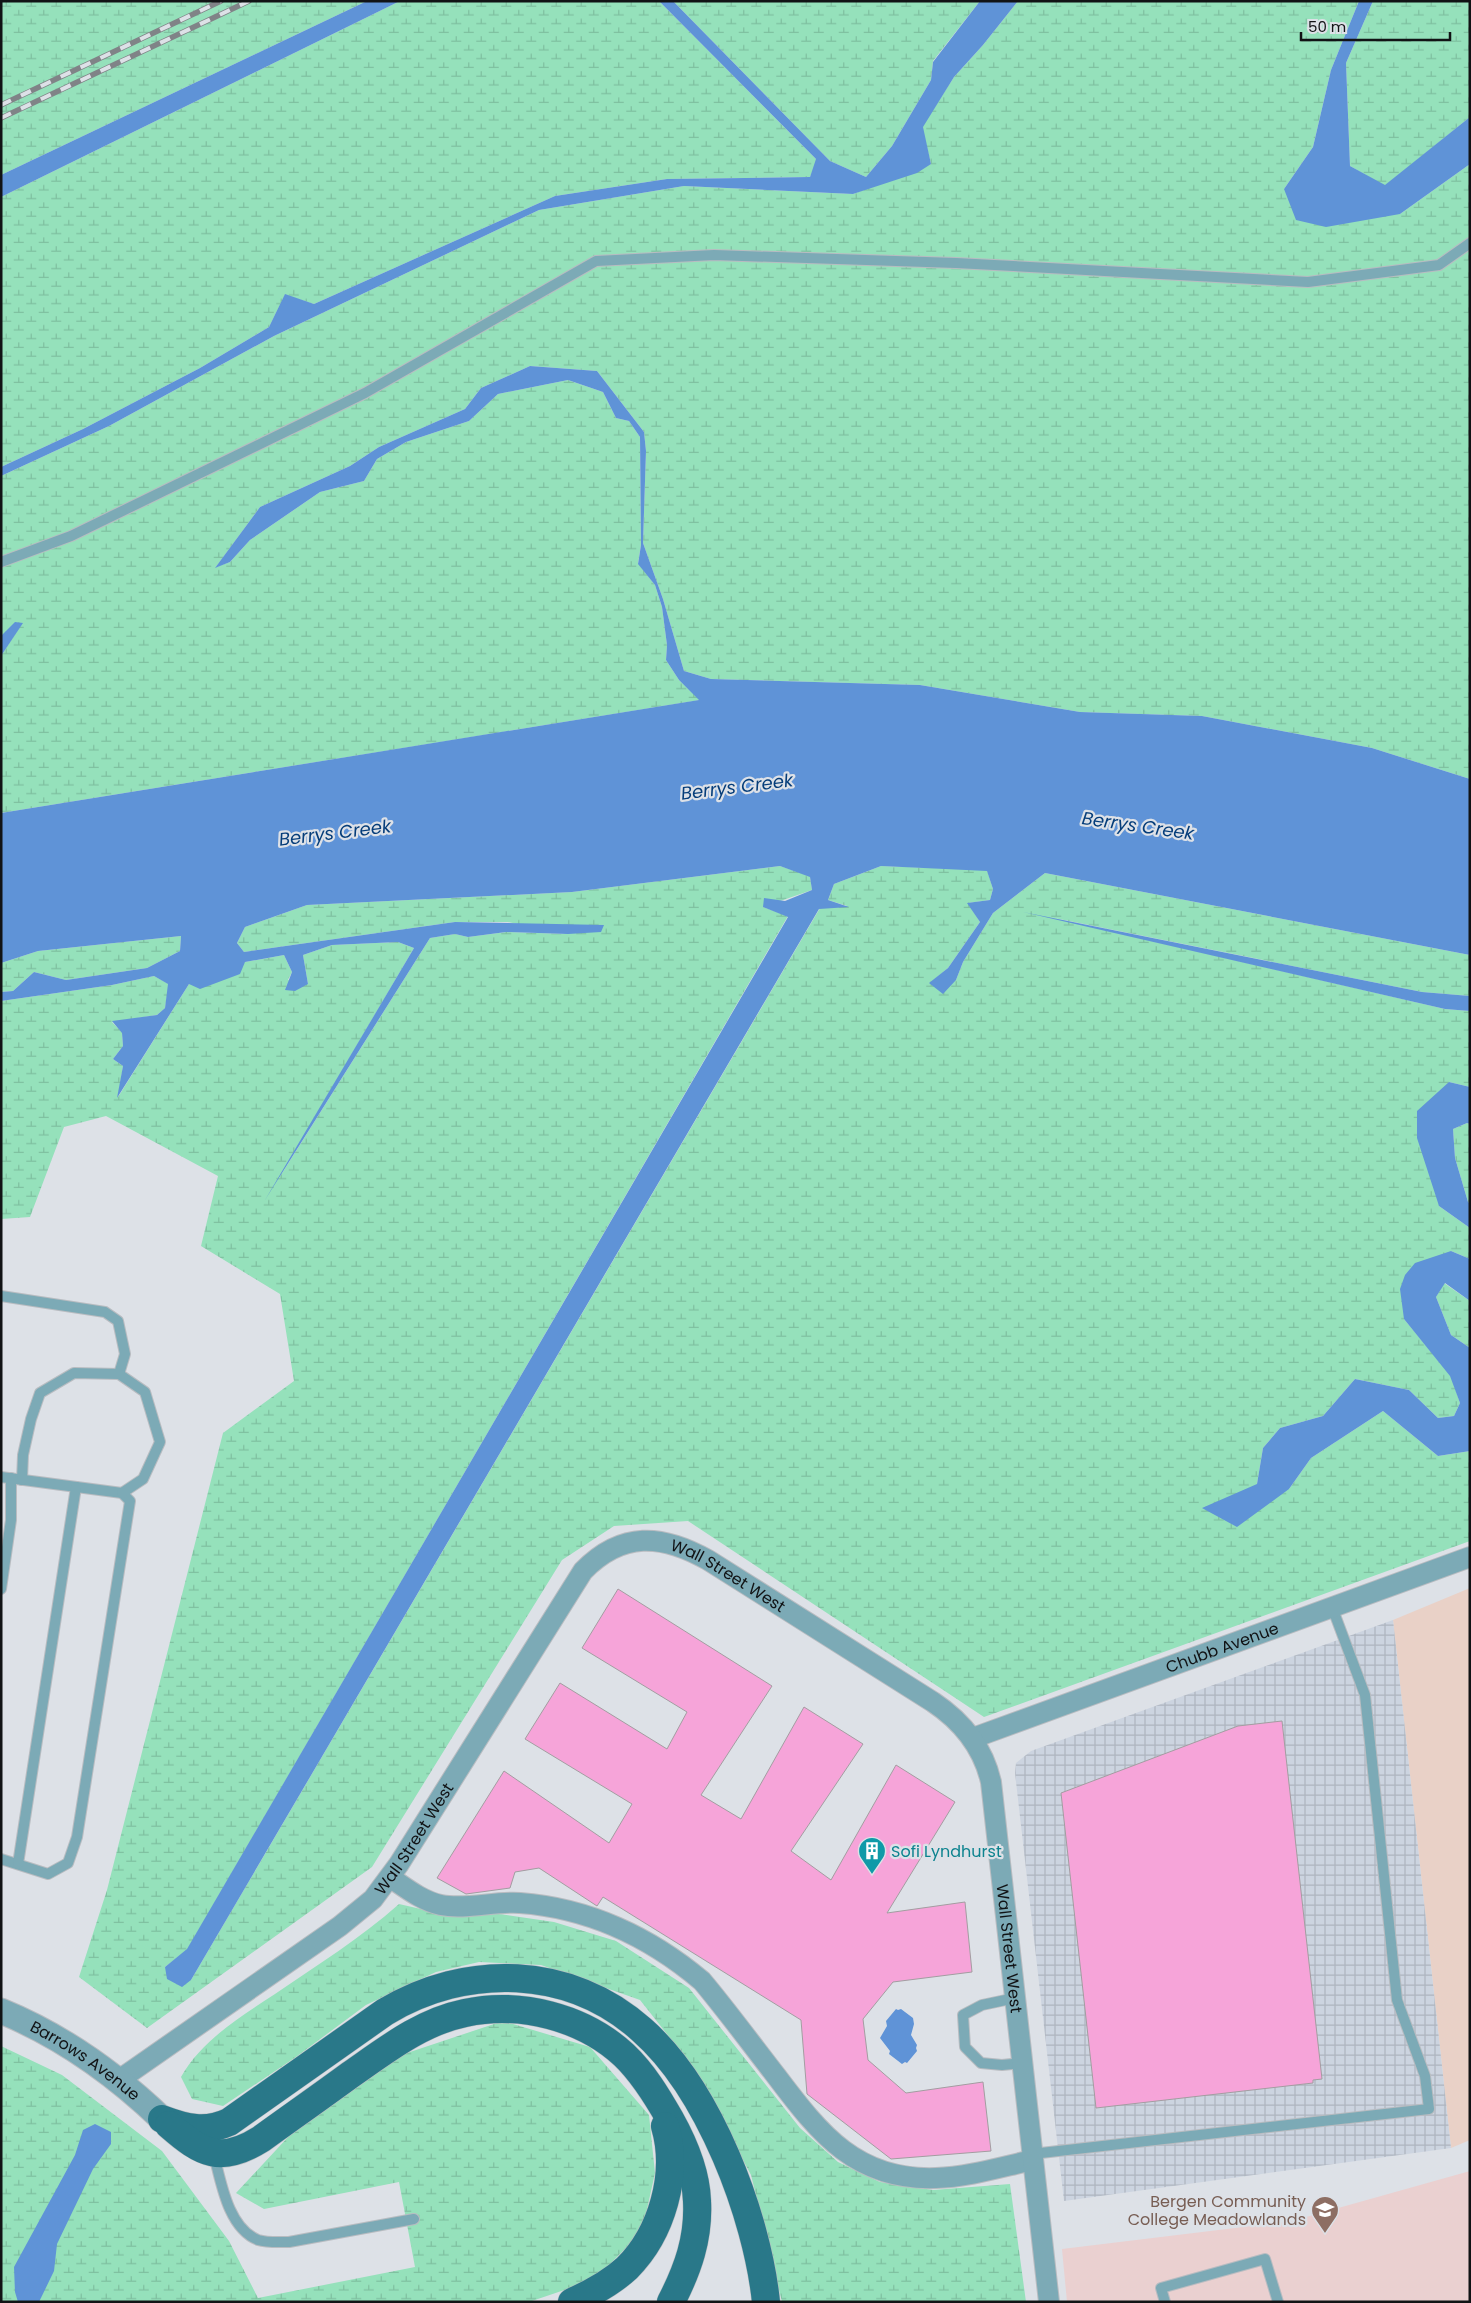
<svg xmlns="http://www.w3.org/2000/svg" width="1471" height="2303" viewBox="0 0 1471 2303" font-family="Poppins,sans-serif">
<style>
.commercial{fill:#e9d1c7}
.industrial{fill:url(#industrial-grid)}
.education{fill:#ead0d0}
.wetland{fill:url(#wetland-marsh)}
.water{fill:#5f93d7}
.building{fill:#f6a4d9;stroke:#a39da1}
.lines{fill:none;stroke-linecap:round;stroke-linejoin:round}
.service-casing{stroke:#b8bcc1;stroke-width:12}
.minor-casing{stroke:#b8bcc1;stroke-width:22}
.tertiary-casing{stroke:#b8bcc1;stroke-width:27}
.primary-casing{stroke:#b8bcc1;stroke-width:29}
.service{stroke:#7caab6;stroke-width:10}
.minor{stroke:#7caab6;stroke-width:20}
.tertiary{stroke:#7caab6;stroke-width:25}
.primary{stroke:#297889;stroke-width:28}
.rail-casing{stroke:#808387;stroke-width:5.5}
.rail{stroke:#dde1e7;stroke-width:4;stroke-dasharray:11;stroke-linecap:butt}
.labels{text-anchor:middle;stroke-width:4.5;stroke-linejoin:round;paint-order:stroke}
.street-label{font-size:16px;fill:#111315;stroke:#dde1e7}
.culture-label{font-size:16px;fill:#0d838f;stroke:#dde1e7;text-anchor:start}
.education-label{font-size:16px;fill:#785e54;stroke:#dde1e7;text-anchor:end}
.water-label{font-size:18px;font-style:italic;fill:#053d7a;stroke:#dde1e7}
</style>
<defs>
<pattern id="industrial-grid" width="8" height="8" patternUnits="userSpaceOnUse" patternTransform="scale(1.25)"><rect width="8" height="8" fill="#ccd4e0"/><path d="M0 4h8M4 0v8" fill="none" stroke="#aeb5bf"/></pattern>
<pattern id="wetland-marsh" width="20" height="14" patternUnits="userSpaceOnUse" patternTransform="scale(1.25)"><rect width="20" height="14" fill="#95e1bb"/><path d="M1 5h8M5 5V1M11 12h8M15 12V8" fill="none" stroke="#7fc0a0"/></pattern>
</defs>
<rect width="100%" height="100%" fill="#dde1e7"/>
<path class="commercial" d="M1470,1588V2140L1451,2148L1393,1620Z"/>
<path class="industrial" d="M1393,1620L1451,2148L1064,2201L1015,1773L1016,1763L1031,1751Z"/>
<path class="education" d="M1470,2171V2302H1067L1062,2249L1292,2221Z"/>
<g class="wetland">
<path d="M1,1H367L1,175Z"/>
<path d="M400,1H659L817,160L810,177L667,179L555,196L314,304L285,295L269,327L200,368L83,429L1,467V197Z"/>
<path d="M673,1H980L933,61L931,80L892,146L866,177L830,161Z"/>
<path d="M1018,1H1359L1331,70L1313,147L1284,189L1400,214L1470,164V779L1372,748L1202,716L1080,712L920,685L711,679L684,671L663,599L643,543L646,451L644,432L597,371L530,366L481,388L465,409L379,447L350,466L260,507L216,567L230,562L250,540L320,492L364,481L377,459L406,442L469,421L498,394L568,380L603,392L616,418L629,421L640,437L641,545L638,563L655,585L662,607L667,645L666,660L679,680L700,700L1,813V656L22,623L1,636V476L109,426L274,336L539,210L684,186L853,194L931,164L922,127L954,77L983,45Z"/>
<path d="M1373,1H1470V117L1385,186L1350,166L1346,63Z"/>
<path d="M780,866L810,876L812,890L763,907L788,916L187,1950L165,1967L191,1980L820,908L847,906L828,900L834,884L881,866L987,870L993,889L990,900L968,903L980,922L948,968L930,983L956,980L963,962L993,913L1045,873L1470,955V996L1422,992L1049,917L1445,1009L1470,1011V1087L1449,1082L1439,1206L1470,1228V1259L1451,1251L1404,1319L1451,1376L1460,1403L1454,1416L1438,1418L1409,1390L1355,1379L1323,1416L1280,1428L1263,1448L1257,1484L1289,1489L1311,1458L1383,1411L1438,1456L1470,1451V1541L984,1717L688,1521L614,1526L562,1560L372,1867L147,2028L79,1977L107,1890L223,1433L294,1381L280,1294L201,1246L218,1176L106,1116L64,1127L30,1217L1,1219V1001L112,985L154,976L169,984L165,1008L157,1015L112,1022L122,1032L123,1046L113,1059L123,1066L118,1097L189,984L245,962L284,955L292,972L288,980L308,984L303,955L332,945L398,942L414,948L279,1178L430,938L455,934L468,937L506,932L568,934L508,922H455L244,952L237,943L245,927L307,905L572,892Z"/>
<path d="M181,936L180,951L147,968L66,980L34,972L13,991L1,992V963L38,951Z"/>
<path d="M1467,1123L1470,1124V1203L1468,1202L1455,1158L1453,1129Z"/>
<path d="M1444,1283L1470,1301V1348L1451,1335L1436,1297Z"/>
<path d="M399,1904L447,1915L499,1914L554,1922L616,1941L689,1988L800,2128L838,2162L880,2182L933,2190L1010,2184L1026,2302H782L751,2175L693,2067L640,2000L541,1965L479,1962L436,1972L366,2005L296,2057L223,2106L192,2099L181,2077C202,2040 240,2017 275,1994C317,1965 361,1938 399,1904Z"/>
<path d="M503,2021L590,2047L649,2115L655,2173L642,2232L594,2280L529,2302H1V2046L62,2075L162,2151L229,2241L258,2298L415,2267L399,2182L264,2209L236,2193L289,2136L404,2054Z"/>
</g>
<g class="water">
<path d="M367,1H400L1,197V175Z"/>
<path d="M659,1H673L830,161L866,177L892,146L931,80L933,62L980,1H1018L983,45L954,77L923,127L931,164L917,173L853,194L684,186L539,210L274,336L109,426L1,476V467L83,429L200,368L269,327L285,294L314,304L555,196L667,179L810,177L816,159Z"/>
<path d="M1359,1H1373L1346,63L1350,166L1385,185L1470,117V164L1400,214L1326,227L1296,220L1284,189L1313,147L1331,70Z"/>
<path d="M530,366L597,371L644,432L646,451L643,543L663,599L684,671L711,679L920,685L1080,712L1202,716L1372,748L1470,779V955L1045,873L993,913L963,962L956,980L943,994L929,983L948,968L980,922L967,903L990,900L993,889L987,871L881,866L834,884L828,900L849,907L819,909L191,1980L182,1987L167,1979L165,1967L187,1949L788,917L763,907L764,898L785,901L812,890L810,877L780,866L572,892L307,905L245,927L237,943L244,952L455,922L604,925L601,932L568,934L506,932L468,937L455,934L430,938L265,1200L414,948L398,942L332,945L303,955L308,984L295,991L285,990L292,972L284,955L245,962L240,974L200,989L189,984L117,1098L123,1066L113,1059L123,1046L122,1033L112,1021L157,1015L165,1008L168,984L154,976L112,985L1,1001V992L13,991L34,972L66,980L147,968L180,951L181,936L38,951L1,963V813L699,700L679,680L666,660L667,645L662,607L655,585L638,564L641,545L640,437L629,421L616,418L603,392L568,380L498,394L469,421L406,442L377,459L364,481L320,492L250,540L230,562L215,568L260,507L350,466L379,447L465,409L481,388Z"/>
<path d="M15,622L23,623L1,656V636Z"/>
<path d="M1023,912L1422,992L1470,996V1011L1445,1009Z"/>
<path d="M1449,1082L1470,1087V1124L1467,1123L1453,1129L1455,1158L1468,1202L1470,1203V1228L1439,1206L1417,1138V1111Z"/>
<path d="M1451,1251L1470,1259V1301L1445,1283L1436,1297L1451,1335L1470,1348V1451L1438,1456L1383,1411L1311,1458L1289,1489L1237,1527L1202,1508L1257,1484L1263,1448L1280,1428L1323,1416L1355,1379L1409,1390L1438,1418L1454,1416L1460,1403L1450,1376L1404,1319L1400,1289L1405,1275L1415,1263Z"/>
<path d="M896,2009L898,2010L901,2009L913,2018L914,2024L911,2035L917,2045L916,2048L917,2051L907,2063L905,2062L902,2064L889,2054L890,2051L880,2038L887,2026L886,2021Z"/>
<path d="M95,2124L111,2132V2144L93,2169L57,2244L54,2271L39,2302H18L15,2292L14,2267L75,2155L83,2130Z"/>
</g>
<g class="building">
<path d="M618,1589L772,1686L701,1795L741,1819L804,1707L863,1744L791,1851L831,1880L896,1765L955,1802L887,1913L965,1902L972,1972L893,1982L863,2019L868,2060L906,2093L983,2082L991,2151L891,2159L807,2094L801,2020L603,1897L597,1906L539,1868L515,1872L510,1888L466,1894L437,1878L504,1771L609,1843L632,1804L525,1739L560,1683L667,1749L687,1712L582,1648Z"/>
<path d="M1282,1721L1322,2079L1313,2080V2083L1096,2108L1061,1793L1238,1726Z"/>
</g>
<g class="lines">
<defs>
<g id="service">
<path d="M1,562L71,536L365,393L596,261L714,255L956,263L1308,282L1439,265L1470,243"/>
<path d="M1,1296L105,1312L118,1321L125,1354L119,1374"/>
<path d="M1,1477L122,1493L130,1501L77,1837L68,1863L48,1874L1,1859"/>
<path d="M22,1480L23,1455L31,1419L40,1393L74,1373L119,1374L145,1392L160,1442L143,1479L122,1493"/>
<path d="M1,1589L11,1520V1478"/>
<path d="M18,1864L76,1487"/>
<path d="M1015,1998L982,2005L963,2015L965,2047L981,2063L1002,2065L1022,2063"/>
<path d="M1032,2154L1429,2109L1425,2076L1397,2000L1365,1695L1332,1607"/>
<path d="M214,2155C221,2182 228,2228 258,2240C268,2243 279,2242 289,2242L414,2219"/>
<path d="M1165,2302L1161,2288L1265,2259L1278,2302"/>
</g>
<g id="minor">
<path id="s1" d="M973,1738L1470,1557"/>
<path d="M391,1878C406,1888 422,1901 441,1905C465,1910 495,1901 520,1903C588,1908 650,1937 702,1981C728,2012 752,2045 777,2077C820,2134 857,2181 936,2178C968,2177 1001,2167 1033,2160"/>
<path id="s2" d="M119,2080L340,1926L373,1899L399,1864L583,1571C622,1531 662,1534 708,1560L933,1702C963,1722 983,1747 991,1782L1049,2302"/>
</g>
<g id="tertiary">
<path id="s3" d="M1,2011C62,2036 115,2074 162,2119"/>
</g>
<g id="primary">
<path d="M162,2119C186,2128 205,2133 229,2122L385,2012C466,1963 570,1965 642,2030C709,2089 757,2215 766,2302"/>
<path d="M169,2125C202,2154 221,2164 261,2139C290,2118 320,2097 350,2075C386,2050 421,2022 465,2013C520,2001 583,2017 624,2055C643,2073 657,2096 670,2119C684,2144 696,2172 697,2201C699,2238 688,2269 671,2302"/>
<path d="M572,2302C592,2293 611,2283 627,2268C662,2233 679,2174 665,2126"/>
</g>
</defs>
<use href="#service" class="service-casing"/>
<use href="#minor" class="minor-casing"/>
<use href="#tertiary" class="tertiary-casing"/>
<use href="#primary" class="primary-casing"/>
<use href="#service" class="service"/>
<use href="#minor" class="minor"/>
<use href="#tertiary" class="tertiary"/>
<use href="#primary" class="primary"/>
<defs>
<g id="rail">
<path d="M1,105L221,1"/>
<path d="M1,118L249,1"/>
</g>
</defs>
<use href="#rail" class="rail-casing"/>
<use href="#rail" class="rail"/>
</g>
<defs>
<symbol id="building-pin" viewBox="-11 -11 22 30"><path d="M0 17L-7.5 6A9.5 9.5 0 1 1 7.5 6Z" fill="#0f9aa8" stroke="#dde1e7"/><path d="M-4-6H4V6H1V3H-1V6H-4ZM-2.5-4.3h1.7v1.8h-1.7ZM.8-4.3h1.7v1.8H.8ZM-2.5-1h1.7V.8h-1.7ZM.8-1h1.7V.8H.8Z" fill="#fff"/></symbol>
<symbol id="university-pin" viewBox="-11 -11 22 30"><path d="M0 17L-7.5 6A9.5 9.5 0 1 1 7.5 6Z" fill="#8d6e63" stroke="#dde1e7"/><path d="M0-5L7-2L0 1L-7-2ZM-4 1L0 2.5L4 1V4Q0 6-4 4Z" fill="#fff"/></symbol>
</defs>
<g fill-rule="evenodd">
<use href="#building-pin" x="856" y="1835" width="32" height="43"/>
<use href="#university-pin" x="1309" y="2194" width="32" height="43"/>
</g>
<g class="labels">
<g class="street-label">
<text dy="6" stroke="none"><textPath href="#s2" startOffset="864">Wall Street West</textPath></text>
<text dy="6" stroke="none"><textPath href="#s1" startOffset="265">Chubb Avenue</textPath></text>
<text dy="6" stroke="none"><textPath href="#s2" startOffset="385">Wall Street West</textPath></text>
<text dy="6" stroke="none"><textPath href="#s2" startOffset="1374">Wall Street West</textPath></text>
<text dy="6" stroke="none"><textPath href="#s3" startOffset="98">Barrows Avenue</textPath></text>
</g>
<g class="culture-label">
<text x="891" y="1857">Sofi Lyndhurst</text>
</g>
<g class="education-label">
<text x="1306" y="2207">Bergen Community<tspan x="1306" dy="18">College Meadowlands</tspan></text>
</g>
<g class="water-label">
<text transform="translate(737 787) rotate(-7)" y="6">Berrys Creek</text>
<text transform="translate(1138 826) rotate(8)" y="6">Berrys Creek</text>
<text transform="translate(335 833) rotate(-7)" y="6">Berrys Creek</text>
</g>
</g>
<rect width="1471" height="2303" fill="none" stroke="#111315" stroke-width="5"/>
<path d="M1301 32v8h149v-8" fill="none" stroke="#111315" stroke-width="2.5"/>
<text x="1308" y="32" font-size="15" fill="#111315" stroke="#dde1e7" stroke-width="4" paint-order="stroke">50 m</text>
</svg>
